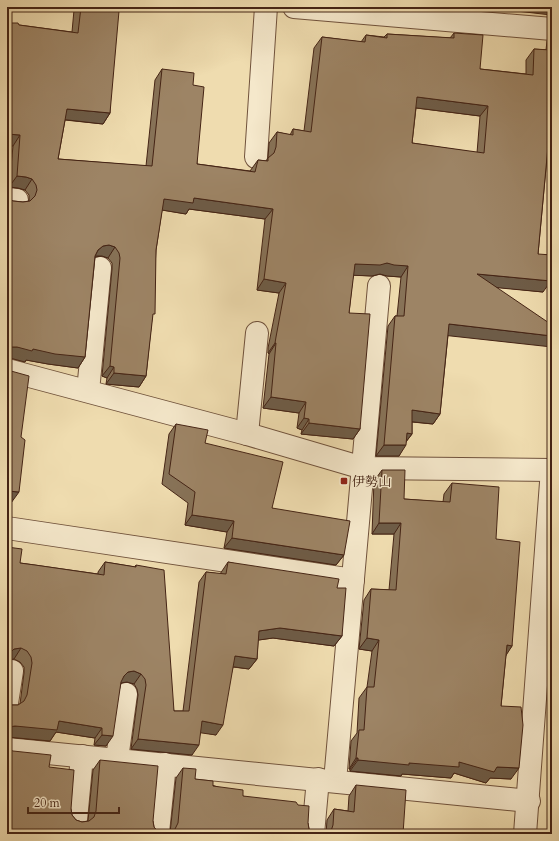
<svg xmlns="http://www.w3.org/2000/svg" width="559" height="841" viewBox="0 0 559 841" font-family="Cardo,'Noto Serif JP',serif">
<style>
.lines{fill:none;stroke-linecap:round;stroke-linejoin:round}
.minor-casing{stroke:#70523c;stroke-width:24}
.minor{stroke:#f5e8cb;stroke-width:22}
.wall{fill:#877257;stroke:#452415;fill-rule:evenodd}
.shaded-wall{fill:#6e5c47;stroke:#452415}
.building{fill:#9d8465;stroke:#452415;fill-rule:evenodd}
.poi-dot{fill:#8f2418;stroke:#f5e8cb;stroke-width:1.5}
.labels{text-anchor:middle;stroke-width:3;stroke-linejoin:round;paint-order:stroke}
.poi-label{font-size:13px;fill:#452415;stroke:#f5e8cb;text-anchor:start}
</style>
<rect width="100%" height="100%" fill="#efdcaf"/>
<filter id="stains"><feTurbulence type="fractalNoise" baseFrequency=".005" numOctaves="4"/><feColorMatrix values="0 0 0 0 .2 0 0 0 0 .09 0 0 0 0 .02 0 0 0 .5 -.17"/></filter>
<radialGradient id="worn" r=".72"><stop offset=".6" stop-color="#630" stop-opacity="0"/><stop offset="1" stop-color="#630" stop-opacity=".3"/></radialGradient>
<g class="lines">
<defs>
<g id="minor">
<path d="M294,7L552,29"/>
<path d="M256,157L266,7"/>
<path d="M7,199L17,200"/>
<path d="M7,370L247,434L363,468L552,470"/>
<path d="M88,391L100,268"/>
<path d="M247,434L257,333"/>
<path d="M7,528L353,580"/>
<path d="M7,703L12,671"/>
<path d="M7,749L529,801"/>
<path d="M117,759L126,694"/>
<path d="M335,781L379,286"/>
<path d="M76,820L82,756"/>
<path d="M158,832L165,764"/>
<path d="M313,834L318,779"/>
<path d="M525,834L552,469"/>
</g>
</defs>
<use href="#minor" class="minor-casing"/>
<use href="#minor" class="minor"/>
</g>
<g class="wall">
<path d="M76,7H108L110,113L103,124L65,120L58,159L146,166L155,80L162,69L193,85L197,164L250,171L258,160L266,161L268,158L269,143L277,132L290,135L293,129L304,131L314,48L322,37L361,42L366,35L384,37L387,34L450,38L454,33L480,69L526,74V60L534,49L546,50L547,41L552,34V114H551L538,254L543,292L496,287L448,335L440,414L433,424L412,422V434L406,442L399,456H376L388,326L395,316H397L401,277L387,276L380,274L372,276L353,275L349,313L360,429L353,439L301,434L302,430L297,428L299,413L263,408L269,354L268,353V348L279,293L257,290L265,219L189,209L186,214L162,210L156,250L152,318L146,376L139,387L106,384L107,378L102,376L112,269V263L108,258L102,256L95,257L85,357L78,368L48,364L26,360L25,362L10,358H7V198L13,201L23,202L29,201V195L25,190L18,188L9,187L13,146L7,145V23L19,25L72,32L74,10ZM416,108L480,116L477,153L412,143Z"/>
<path d="M176,424L205,443L272,508L344,555L336,565L224,548L227,532L185,525L188,503L162,484L169,434Z"/>
<path d="M382,470L404,499L443,502L444,494L452,483L496,539L512,646L506,654L501,706L511,779L490,778L486,783L454,773L451,778L402,774L401,776L350,771V769H349L351,741L357,733L359,698L367,687L372,651L359,649L364,600L371,589L389,590L394,534H372L374,481Z"/>
<path d="M105,562L135,567L136,565L174,711H183L199,582L206,572L220,574L228,562L337,588L342,636L334,646L273,638L258,640L257,659L249,669L233,667L216,735L201,732L192,755L131,749L138,695L137,689L134,684L127,682L121,683L106,746L94,745L95,738L56,732L50,741L8,737L12,705H18L20,704L24,673V667L20,662L14,659L7,660L20,563L98,574V572Z"/>
<path d="M100,760L153,821L154,827L158,832L7,834L49,767L71,809L72,815L76,820L82,822L88,821L93,770Z"/>
<path d="M183,768L195,779L243,796L308,823L309,829L313,834L170,833L176,778Z"/>
<path d="M356,785L403,834H326L327,820L334,809L348,811L349,796Z"/>
</g>
<g class="shaded-wall">
<path d="M491,7H552V14L551,15L491,8Z"/>
<path d="M417,97L488,106L480,116L409,107Z"/>
<path d="M67,109L110,113L103,124L59,119Z"/>
<path d="M7,134L20,135L13,146L7,145Z"/>
<path d="M17,176L26,177L32,179L25,190L18,188L9,187Z"/>
<path d="M194,198L273,209L265,219L189,209L186,214L156,209L164,199Z"/>
<path d="M109,245L115,247L108,258L102,256H95L98,250L103,246Z"/>
<path d="M387,263L408,266L401,277L387,276L380,274L372,276L347,275L355,264Z"/>
<path d="M477,274L551,281L543,292L469,285Z"/>
<path d="M264,279L286,283L279,293L257,290Z"/>
<path d="M7,307H10L7,311Z"/>
<path d="M449,324L552,336V347L442,335Z"/>
<path d="M275,343H276L269,354L268,353Z"/>
<path d="M11,347H17L33,349L85,357L78,368L48,364L26,360L25,362L10,358H7V350Z"/>
<path d="M110,366L114,367L107,378L102,376Z"/>
<path d="M114,373L146,376L139,387L106,384Z"/>
<path d="M271,397L306,402L299,413L263,408Z"/>
<path d="M412,410L440,414L433,424L405,421Z"/>
<path d="M304,418L309,419L302,430L297,428Z"/>
<path d="M309,423L360,429L353,439L301,434Z"/>
<path d="M407,433L412,434L404,444Z"/>
<path d="M384,445H406L399,456H376Z"/>
<path d="M7,491L19,492L11,503L7,502Z"/>
<path d="M192,515L234,521L227,532L185,525Z"/>
<path d="M379,523H401L394,534H372Z"/>
<path d="M232,538L344,555L336,565L224,548Z"/>
<path d="M280,628L342,636L334,646L273,638L252,641L259,631Z"/>
<path d="M367,638L379,640L372,651L359,649Z"/>
<path d="M507,645L512,646L505,657Z"/>
<path d="M21,648L14,659L7,660V657L10,653L14,649Z"/>
<path d="M235,656L257,659L249,669L228,666Z"/>
<path d="M134,671L141,674L134,684L127,682L121,683L116,686L124,676L128,672Z"/>
<path d="M59,721L102,728L95,738L56,732L50,741L7,737V729L9,727Z"/>
<path d="M202,721L223,725L216,735L195,732Z"/>
<path d="M102,735L113,736L106,746L94,745Z"/>
<path d="M138,739L199,745L192,755L131,749Z"/>
<path d="M356,758H358L350,769H349Z"/>
<path d="M358,760L409,763L459,762L497,767L519,768L511,779L490,778L486,783L454,773L451,778L402,774L401,776L350,771Z"/>
</g>
<g class="building">
<path d="M81,7H108V10L119,11L110,113L67,109L58,159L152,166L162,69L194,73L193,85L204,87L197,164L255,172L258,160L268,161V158L274,153L276,147L277,132L293,135V129L311,132L322,37L365,42L366,35L387,38V34L454,38V33L483,35L480,69L533,75L534,49L551,50L552,45V103L538,254L552,255V269L551,281L477,274L552,325V336L449,324L440,414L412,410V434L407,433L406,445H384L395,316H404L408,266L394,265L387,263L380,265L355,264L349,313L370,314L360,429L309,423V419L304,418L306,402L271,397L276,343H275L276,337L286,283L264,279L273,209L194,198L193,203L164,199L156,250L155,314H153L146,376L114,373V367L110,366L120,258L119,253L115,247L109,245L103,246L98,250L95,256L85,357L55,354L33,349L32,351L17,347H11L7,350V320L10,307H7V283L8,272H7V198L13,201L23,202L30,201L35,196L37,190L36,185L32,179L26,177L17,176L20,135L7,134V23H18L19,25L78,33ZM417,97L488,106L484,153L412,143Z"/>
<path d="M7,369L11,371L29,376L21,437L25,440L19,492L7,491Z"/>
<path d="M176,424L208,430L205,443L283,462L272,508L350,521L344,555L232,538L234,521L192,515L195,492L169,474Z"/>
<path d="M382,470H405L404,499L450,502L452,483L499,487L496,539L520,542L512,646L507,645L501,706L521,707L523,725L519,768L497,767L494,772L459,762V767L409,763V765L358,760V758H356L359,730H364L367,687H374L379,640L367,638L371,589L396,590L401,523H379Z"/>
<path d="M7,547L22,549L20,563L35,565L104,575L105,562L136,567V565L164,570L174,711H189L206,572L226,574L228,562L339,579L337,588H346L342,636L280,628L259,631L257,659L235,656L223,725L202,721L199,745L138,739L146,685L145,679L141,674L134,671L128,672L124,676L121,682L113,736L102,735V728L59,721L57,730L15,726L9,727L7,729V703L12,705H18L24,701L27,695L32,663L31,657L27,651L21,648L14,649L10,653L7,658Z"/>
<path d="M7,749L13,751L51,755L49,767L74,770L71,809L72,815L76,820L82,822L89,821L94,817L96,811L100,760L158,766L153,821L154,827L158,832L163,834H7Z"/>
<path d="M183,768L196,769L195,779L213,781V786L243,790V796L296,802L298,805L309,806L308,823L309,829L313,834H164L171,833L175,829L178,823Z"/>
<path d="M356,785L406,790L403,834H327L331,831L333,825L334,809L354,812Z"/>
<path d="M509,830L521,831L524,834H509Z"/>
<path d="M541,833H552V834H539Z"/>
</g>
<rect class="poi-dot" x="340" y="477" width="8" height="8" rx="2"/>
<g class="labels">
<g class="poi-label">
<text x="352" y="486">伊勢山</text>
</g>
</g>
<rect width="559" height="841" fill="none" stroke="#efdcaf" stroke-width="24"/>
<rect x="8" y="8" width="543" height="825" fill="none" stroke="#452415" stroke-width="2"/>
<rect x="12" y="12" width="535" height="817" fill="none" stroke="#452415"/>
<path d="M28 807v6h91v-6" fill="none" stroke="#452415" stroke-width="2"/>
<text x="34" y="807" font-size="12" fill="#452415" stroke="#f5e8cb" stroke-width="3" paint-order="stroke">20 m</text>
<rect width="100%" height="100%" filter="url(#stains)"/>
<rect width="100%" height="100%" fill="url(#worn)"/>
</svg>
